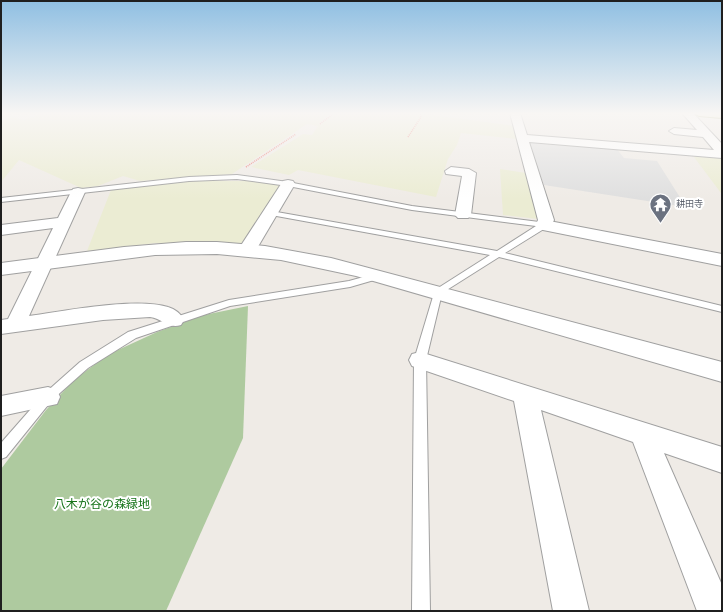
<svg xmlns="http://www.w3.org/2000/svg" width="723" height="612" viewBox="0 0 723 612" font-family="Barlow,'Noto Sans JP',sans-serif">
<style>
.farmland{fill:#ebecd3}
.forest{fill:#aeca9f}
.parking{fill:#dfdfdf}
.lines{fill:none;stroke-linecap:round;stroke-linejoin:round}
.service-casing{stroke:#a0a0a0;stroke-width:2}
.minor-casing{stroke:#a0a0a0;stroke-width:2}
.tertiary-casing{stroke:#a0a0a0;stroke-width:2}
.secondary-casing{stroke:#676c0f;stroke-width:2}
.path{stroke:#ec7f79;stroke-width:1.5;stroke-dasharray:1 1;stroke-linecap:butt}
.service{fill:#fff;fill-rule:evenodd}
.minor{fill:#fff;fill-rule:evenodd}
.tertiary{fill:#fff;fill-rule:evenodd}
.secondary{fill:#f3f3bf;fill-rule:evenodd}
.labels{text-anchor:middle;stroke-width:4;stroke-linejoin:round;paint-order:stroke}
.far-worship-label{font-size:9px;fill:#5b616d;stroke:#fff;text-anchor:start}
.near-park-label{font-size:12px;fill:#167319;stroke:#fff}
</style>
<rect width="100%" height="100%" fill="#efebe6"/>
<g class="farmland">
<path d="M46,113H331L318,124H321L335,113H418L515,126L517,139L461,133L457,145L448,159L436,197L298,170L289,175L251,167L303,134L312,135L318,126L307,124L232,174L140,181L123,176L98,186L81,188L19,160L1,182V122L12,117L23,120Z"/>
<path d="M691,153L722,156V194L721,193Z"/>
<path d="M500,169L526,173L538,219L503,215Z"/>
<path d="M190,181H248L278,184L280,186L243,243H156L87,251L111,190Z"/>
</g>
<path class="forest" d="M248,306L243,438L166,611H1V469L46,410L73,381L107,355L157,332L204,315Z"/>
<path class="parking" d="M527,140L616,148L624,158L657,161L686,207L544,185Z"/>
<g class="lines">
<defs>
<g id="service">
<path d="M237,175L288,182L412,206L547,223V227L505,253L722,306V312L499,257L442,293L426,360L430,611H412L414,360L435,290L490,255L271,215L267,213L271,211L497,251L536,226L412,210L288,186L237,179L189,181L1,202V198L189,177Z"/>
<path d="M378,273L381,274L383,276L381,278L350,287L230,306L136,338L88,368L52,400L6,457L1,459V443L44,394L80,362L128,332L229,300L349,281Z"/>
</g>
<g id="minor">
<path d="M510,113H520L527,135L714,150L703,137L674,134L669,131L674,128L697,130L682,113H693L722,144V158L529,142L554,220L550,228H538L536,225L538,220Z"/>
<path d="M451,167L469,169L476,173L471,215L468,218H458L455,215L462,176L446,174L445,171Z"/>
<path d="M288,180L293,181L295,184L256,250L253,254L247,255L241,254L238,250L283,181Z"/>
<path d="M78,188L83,189L85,192L29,316C64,311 136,297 168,307C175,309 181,314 184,320L181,325C168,329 163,319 150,317L103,320L1,334V320L8,319L53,228L1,235V225L58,218L71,192L73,189Z"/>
<path d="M420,352L722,447V473L664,453L722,585V611H697L633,442L541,410L589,611H553L514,401L412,366L409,360L412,354Z"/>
<path d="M48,387L57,390L60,397L57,404L1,416V396Z"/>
</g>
<g id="tertiary">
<path d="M544,220L722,254V266L538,229L535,225L538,221Z"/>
<path d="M186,242H217L265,246L331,258L722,362V382L356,276L281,260L217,254L155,255L1,275V263L124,247Z"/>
</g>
<path id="secondary" d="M694,113H722V118L699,116Z"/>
</defs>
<use href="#service" class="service-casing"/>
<use href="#minor" class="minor-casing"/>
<use href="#tertiary" class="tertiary-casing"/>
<use href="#secondary" class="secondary-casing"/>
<g class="path">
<path d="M320,124L334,113"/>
<path d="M408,137L421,117L420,113"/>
<path d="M246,167L296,134"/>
</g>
<use href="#service" class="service"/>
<use href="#minor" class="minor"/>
<use href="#tertiary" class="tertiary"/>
<use href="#secondary" class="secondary"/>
</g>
<linearGradient id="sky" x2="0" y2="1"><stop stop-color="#8fbfe2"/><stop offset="0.57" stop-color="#f8f6f4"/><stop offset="1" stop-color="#f8f6f4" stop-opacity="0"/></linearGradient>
<rect width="723" height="199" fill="url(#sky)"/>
<defs>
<symbol id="temple-pin" viewBox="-11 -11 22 30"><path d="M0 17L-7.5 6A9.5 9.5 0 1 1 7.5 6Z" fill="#6b7280" stroke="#fff"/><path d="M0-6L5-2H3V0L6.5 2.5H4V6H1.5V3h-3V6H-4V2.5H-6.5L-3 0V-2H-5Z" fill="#fff"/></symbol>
</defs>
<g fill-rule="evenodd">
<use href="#temple-pin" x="648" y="192" width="25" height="34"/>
</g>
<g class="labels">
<g class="far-worship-label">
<text x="676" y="207">耕田寺</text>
</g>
<g class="near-park-label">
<text x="102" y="508">八木が谷の森緑地</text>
</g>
</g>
<rect width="723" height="612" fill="none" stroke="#1f1f1f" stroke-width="4"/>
</svg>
